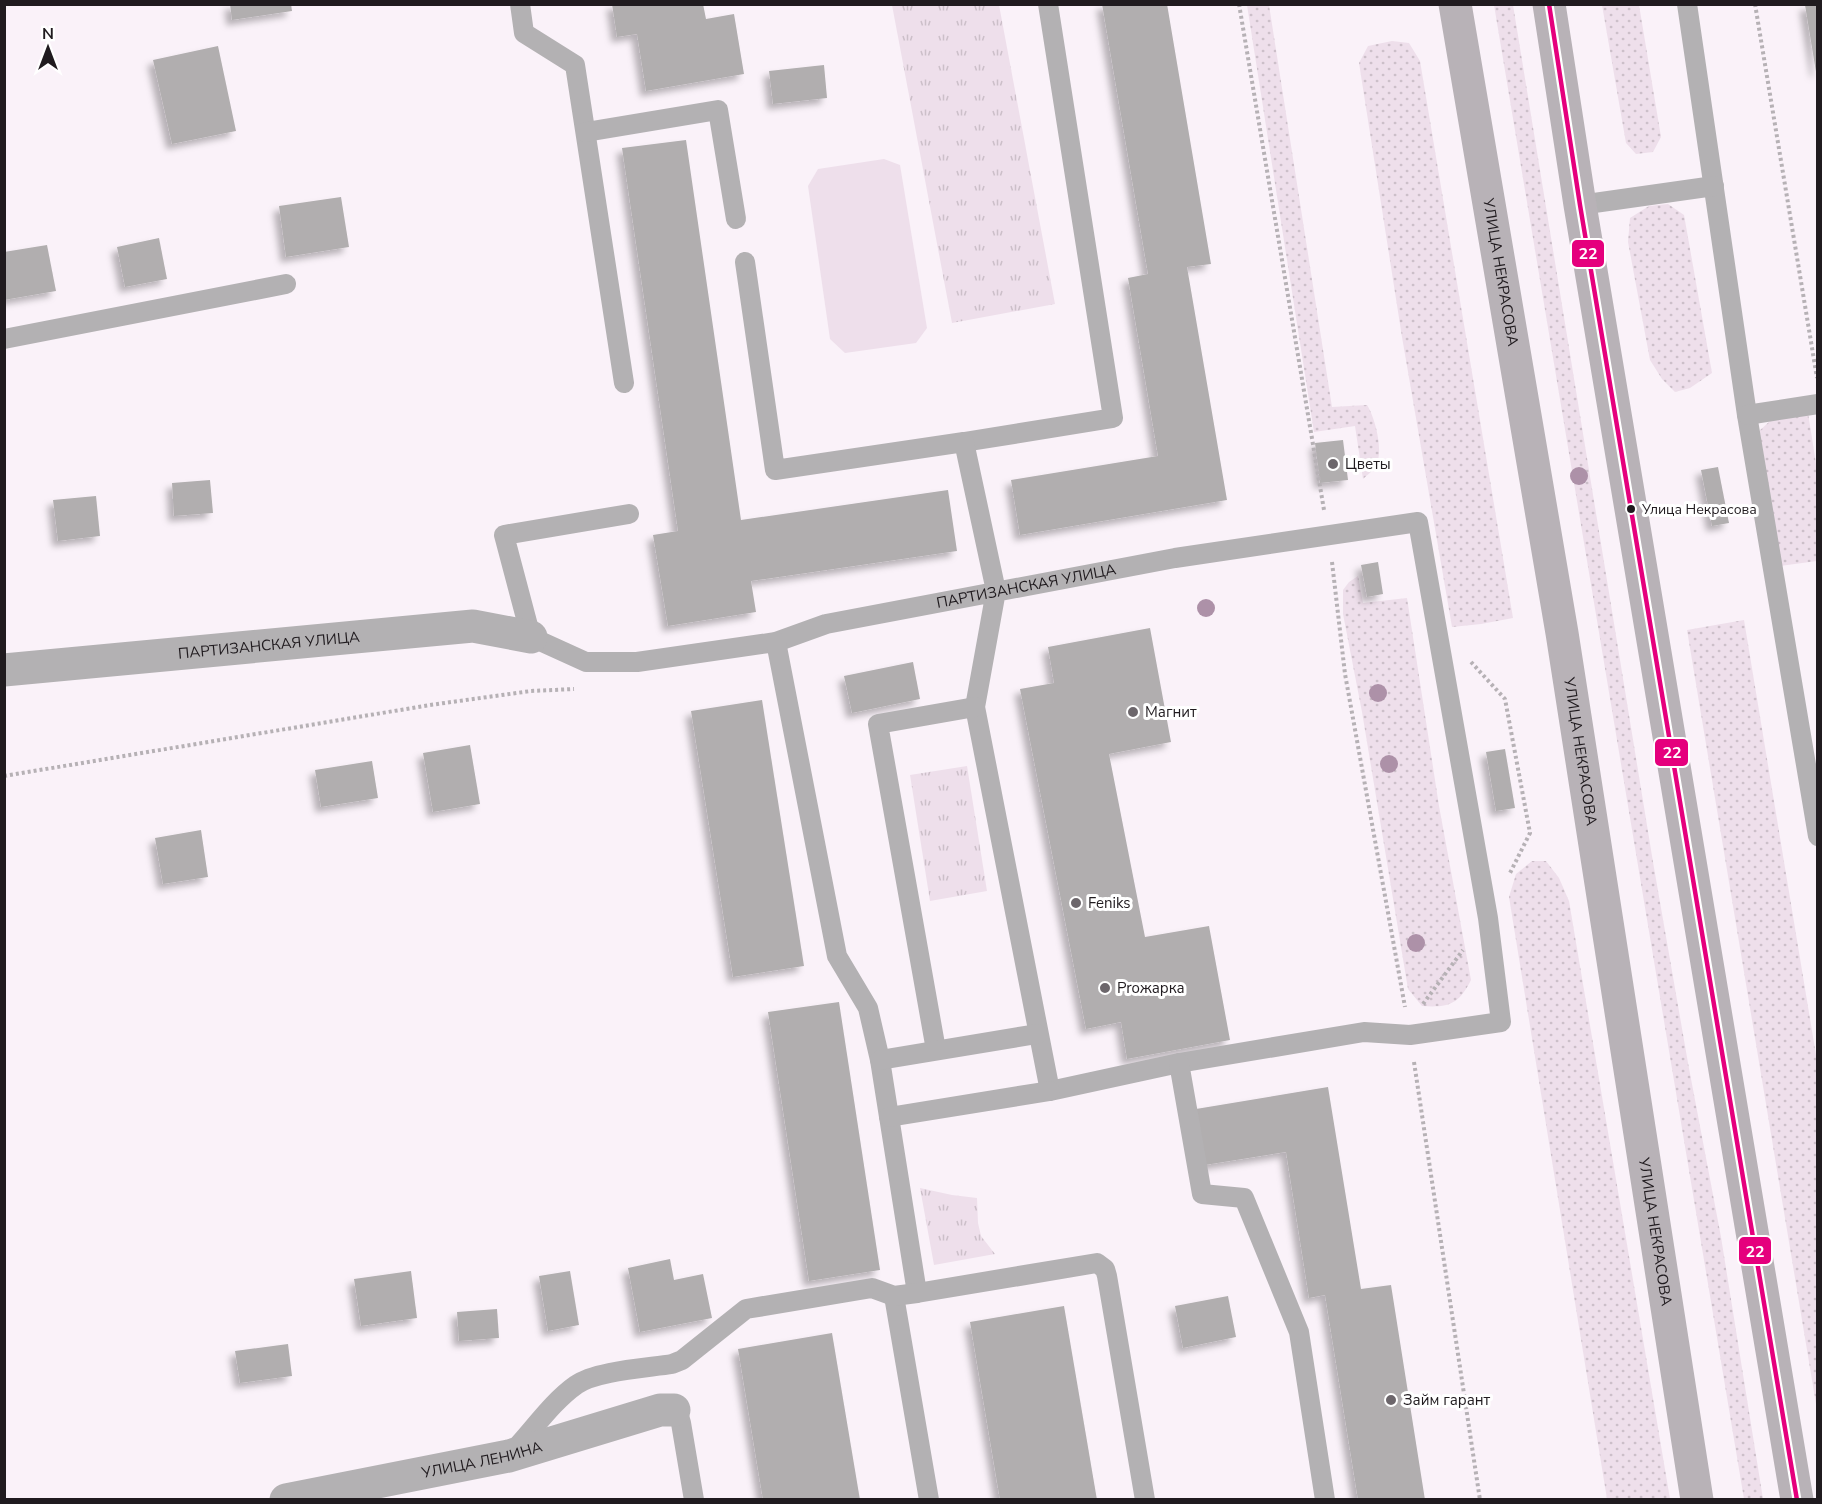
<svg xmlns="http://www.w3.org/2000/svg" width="1822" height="1504" viewBox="0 0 1822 1504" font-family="'Nunito Sans',sans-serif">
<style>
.grass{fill:url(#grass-dots)}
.park{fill:url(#park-tufts)}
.pitch{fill:#eedfeb}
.building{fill:#b1aeaf;filter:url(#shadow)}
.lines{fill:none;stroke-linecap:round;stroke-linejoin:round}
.path{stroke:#b6b1b5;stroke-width:4;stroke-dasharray:3 3;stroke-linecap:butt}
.service{stroke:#b3b1b3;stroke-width:20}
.minor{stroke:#b3b1b3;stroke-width:33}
.primary{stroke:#b8b2b7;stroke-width:33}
.bus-1-casing{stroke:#fff;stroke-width:9}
.bus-1{stroke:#e5007d;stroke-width:4.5}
.tree{fill:#ad91a8}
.poi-dot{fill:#6c666b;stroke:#fff;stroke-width:2}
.bus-dot{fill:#201b1f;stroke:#fff;stroke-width:2}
.labels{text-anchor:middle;stroke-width:6;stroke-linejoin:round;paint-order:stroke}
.bus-label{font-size:14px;fill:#201b1f;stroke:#fff;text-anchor:start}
.street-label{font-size:15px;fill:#201b1f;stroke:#fff}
.poi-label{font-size:15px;fill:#201b1f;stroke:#fff;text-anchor:start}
.line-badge{stroke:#fff;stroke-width:2}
.badge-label{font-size:16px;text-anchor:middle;font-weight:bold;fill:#fff}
</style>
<defs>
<pattern id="grass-dots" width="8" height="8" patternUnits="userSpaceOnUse" patternTransform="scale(1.5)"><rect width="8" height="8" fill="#eedfeb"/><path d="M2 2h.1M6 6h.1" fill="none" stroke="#ccbfc9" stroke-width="1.8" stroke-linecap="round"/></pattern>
<pattern id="park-tufts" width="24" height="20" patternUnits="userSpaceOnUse" patternTransform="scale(1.5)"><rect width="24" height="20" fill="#eedfeb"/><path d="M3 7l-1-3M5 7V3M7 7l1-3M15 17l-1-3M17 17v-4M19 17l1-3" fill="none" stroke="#ccbfc9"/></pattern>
<filter id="shadow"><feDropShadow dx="-5.5" dy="5.5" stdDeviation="3" flood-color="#0004"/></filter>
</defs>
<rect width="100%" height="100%" fill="#faf2f9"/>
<g class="grass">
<path d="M1247,5H1269L1332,407L1367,405C1375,417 1384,452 1376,465C1374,470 1367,475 1363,479L1355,426L1314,432Z"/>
<path d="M1494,5H1513L1653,862L1688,1063L1721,1237L1763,1499H1744Z"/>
<path d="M1602,5H1639L1661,137L1653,152L1636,154L1626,143Z"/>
<path d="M1392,41L1409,43L1420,61L1513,618L1481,624L1452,627L1402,337L1359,63L1368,46Z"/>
<path d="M1668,204L1684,215L1712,373L1690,388L1675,392L1662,379L1650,360L1628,242L1630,218L1649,206Z"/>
<path d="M1808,413L1817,470V561L1780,566L1757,433L1770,421Z"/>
<path d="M1358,576L1363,603L1407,598L1439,806L1471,980C1459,1004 1449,1008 1422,1006L1408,989L1362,712L1343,614V590L1349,582Z"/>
<path d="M1744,620L1817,1061V1410L1687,630Z"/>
<path d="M1532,861H1546L1559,878L1569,901L1670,1499H1607L1509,897L1516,874Z"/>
</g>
<g class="park">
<path d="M892,5H999L1055,304L952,323Z"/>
<path d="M967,766L987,891L930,901L910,775Z"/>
<path d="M920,1188L952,1195L977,1198L978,1223L981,1236L995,1254L934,1265Z"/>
</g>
<path class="pitch" d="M884,159L900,165L927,328L916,343L845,353L830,339L808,186L818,169Z"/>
<g class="building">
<path d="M230,4H291L292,11L232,20Z"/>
<path d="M612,4H703L706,19L734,14L744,74L646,91L637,34L617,37Z"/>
<path d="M1102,4H1167L1211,264L1187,267L1227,500L1020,535L1011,480L1158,456L1128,278L1148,274Z"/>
<path d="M1805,5H1818V72H1816Z"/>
<path d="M218,46L236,131L172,144L153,60Z"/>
<path d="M824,65L827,98L773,104L769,71Z"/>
<path d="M686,140L741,520L948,490L957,551L751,581L756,612L668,626L653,535L678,531L622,148Z"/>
<path d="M341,197L349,247L286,257L279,206Z"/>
<path d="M159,238L167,279L125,287L117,247Z"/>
<path d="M47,245L56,291L4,300V252Z"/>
<path d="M1343,440L1348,480L1320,483L1315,443Z"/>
<path d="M1718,467L1729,523L1712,526L1701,470Z"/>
<path d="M210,480L213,513L174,516L172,483Z"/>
<path d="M96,496L100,536L58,541L53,500Z"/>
<path d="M1378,562L1383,594L1367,597L1361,565Z"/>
<path d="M1150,628L1171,742L1109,754L1145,937L1209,926L1230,1040L1127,1059L1121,1022L1086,1029L1020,689L1054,683L1048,647Z"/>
<path d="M913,662L920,699L852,713L844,676Z"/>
<path d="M762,700L804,966L733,977L691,711Z"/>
<path d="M470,745L480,804L433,812L423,753Z"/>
<path d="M1505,749L1515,808L1496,811L1486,752Z"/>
<path d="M372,761L378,798L321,807L315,770Z"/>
<path d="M201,830L208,877L163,884L155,838Z"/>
<path d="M839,1002L880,1270L809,1281L768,1012Z"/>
<path d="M1328,1087L1361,1289L1391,1285L1425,1500H1358L1325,1295L1309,1298L1286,1152L1205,1165L1196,1109Z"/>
<path d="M670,1259L674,1280L703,1274L712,1318L640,1332L628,1268Z"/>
<path d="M411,1271L417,1318L361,1326L354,1279Z"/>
<path d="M570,1271L579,1325L548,1331L539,1276Z"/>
<path d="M1228,1296L1236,1337L1183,1348L1175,1306Z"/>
<path d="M1064,1306L1097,1500H1000L970,1322Z"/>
<path d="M497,1309L499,1338L459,1341L457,1312Z"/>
<path d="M832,1333L860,1500H763L738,1349Z"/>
<path d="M288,1344L292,1376L240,1383L235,1351Z"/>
</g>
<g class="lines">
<g class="path">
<path d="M1239,4L1324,510"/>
<path d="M1755,4L1817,378"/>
<path d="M1332,562L1345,674L1405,1007"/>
<path d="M1471,662L1505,699L1530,833L1509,875"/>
<path d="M4,776L430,705L531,691L574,689"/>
<path d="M1423,1004L1463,950"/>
<path d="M1414,1062L1480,1500"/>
</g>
<g class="service">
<path d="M520,4L524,33L575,65L624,383"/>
<path d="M1687,4L1747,415L1818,836"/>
<path d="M586,132L718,110L736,219"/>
<path d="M1580,205L1714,186"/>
<path d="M4,339L286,284"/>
<path d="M1747,415L1818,404"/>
<path d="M964,442L1113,418L1048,4"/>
<path id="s1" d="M629,514L504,535L531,637L586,662H637L776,642L826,624L1175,558L1418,522L1488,918L1501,1022L1410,1035L1364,1032L1179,1063L1050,1091L975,707L996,591L964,442L775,470L745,262"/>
<path d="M776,642L837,956L868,1008L880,1060L917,1293"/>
<path d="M936,1050L878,724L975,707"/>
<path d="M880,1060L1037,1034"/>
<path d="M1179,1063L1202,1194L1244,1198L1299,1332L1325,1500"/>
<path d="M889,1117L1050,1091"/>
<path d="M894,1296L929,1500"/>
<path d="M674,1410L679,1416L681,1423L694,1500"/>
<path d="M514,1450C533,1430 553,1401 576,1385C595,1371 647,1368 672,1364L682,1360L746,1309L872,1288L894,1296L917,1293L1097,1263L1105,1269L1107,1276L1145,1500"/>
</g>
<g class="minor">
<path id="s2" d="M4,670L473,626L531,637"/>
<path id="s3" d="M286,1500L509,1456L660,1410H674"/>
</g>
<g class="primary">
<path id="s4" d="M1455,4L1562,633L1697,1500"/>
<path d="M1549,4L1580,205L1797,1500"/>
</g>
<defs>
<path id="bus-1" d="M1549,4L1580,205L1797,1500"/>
</defs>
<use href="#bus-1" class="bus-1-casing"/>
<use href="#bus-1" class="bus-1"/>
</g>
<g class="tree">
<circle cx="1579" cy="476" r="9"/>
<circle cx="1206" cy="608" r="9"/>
<circle cx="1378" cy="693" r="9"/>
<circle cx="1389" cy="764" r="9"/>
<circle cx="1416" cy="943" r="9"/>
</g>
<g class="poi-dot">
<circle cx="1333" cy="464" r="6"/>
<circle cx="1133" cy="712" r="6"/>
<circle cx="1076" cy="903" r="6"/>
<circle cx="1105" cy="988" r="6"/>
<circle cx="1391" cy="1400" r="6"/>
</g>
<circle class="bus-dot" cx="1631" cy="509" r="5"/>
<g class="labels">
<g class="bus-label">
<text x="1642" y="514">Улица Некрасова</text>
</g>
<g class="street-label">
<text dy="5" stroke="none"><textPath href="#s4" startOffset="272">УЛИЦА НЕКРАСОВА</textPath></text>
<text dy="5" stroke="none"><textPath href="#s1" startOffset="741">ПАРТИЗАНСКАЯ УЛИЦА</textPath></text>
<text dy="5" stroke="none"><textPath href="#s2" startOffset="266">ПАРТИЗАНСКАЯ УЛИЦА</textPath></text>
<text dy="5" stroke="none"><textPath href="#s4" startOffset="758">УЛИЦА НЕКРАСОВА</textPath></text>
<text dy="5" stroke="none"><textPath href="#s4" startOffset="1244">УЛИЦА НЕКРАСОВА</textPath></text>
<text dy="5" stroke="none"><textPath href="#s3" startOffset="200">УЛИЦА ЛЕНИНА</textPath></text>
</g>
<g class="poi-label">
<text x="1345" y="469">Цветы</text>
<text x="1145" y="717">Магнит</text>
<text x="1088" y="908">Feniks</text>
<text x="1117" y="993">Proжарка</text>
<text x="1403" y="1405">Займ гарант</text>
</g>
</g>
<g class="line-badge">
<rect x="1571" y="239" width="34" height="29" rx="6" fill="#e5007d"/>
<rect x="1654" y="738" width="35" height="29" rx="6" fill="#e5007d"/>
<rect x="1738" y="1236" width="34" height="29" rx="6" fill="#e5007d"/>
</g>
<g class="badge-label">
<text x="1588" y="259">22</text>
<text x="1672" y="758">22</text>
<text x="1755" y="1257">22</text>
</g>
<rect width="1822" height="1504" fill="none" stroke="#201b1f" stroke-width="12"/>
<g transform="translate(48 48)" stroke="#ffffff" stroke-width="4.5" paint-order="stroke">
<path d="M0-4.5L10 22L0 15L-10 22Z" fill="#201b1f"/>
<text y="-9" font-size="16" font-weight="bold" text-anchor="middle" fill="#201b1f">N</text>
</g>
</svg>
